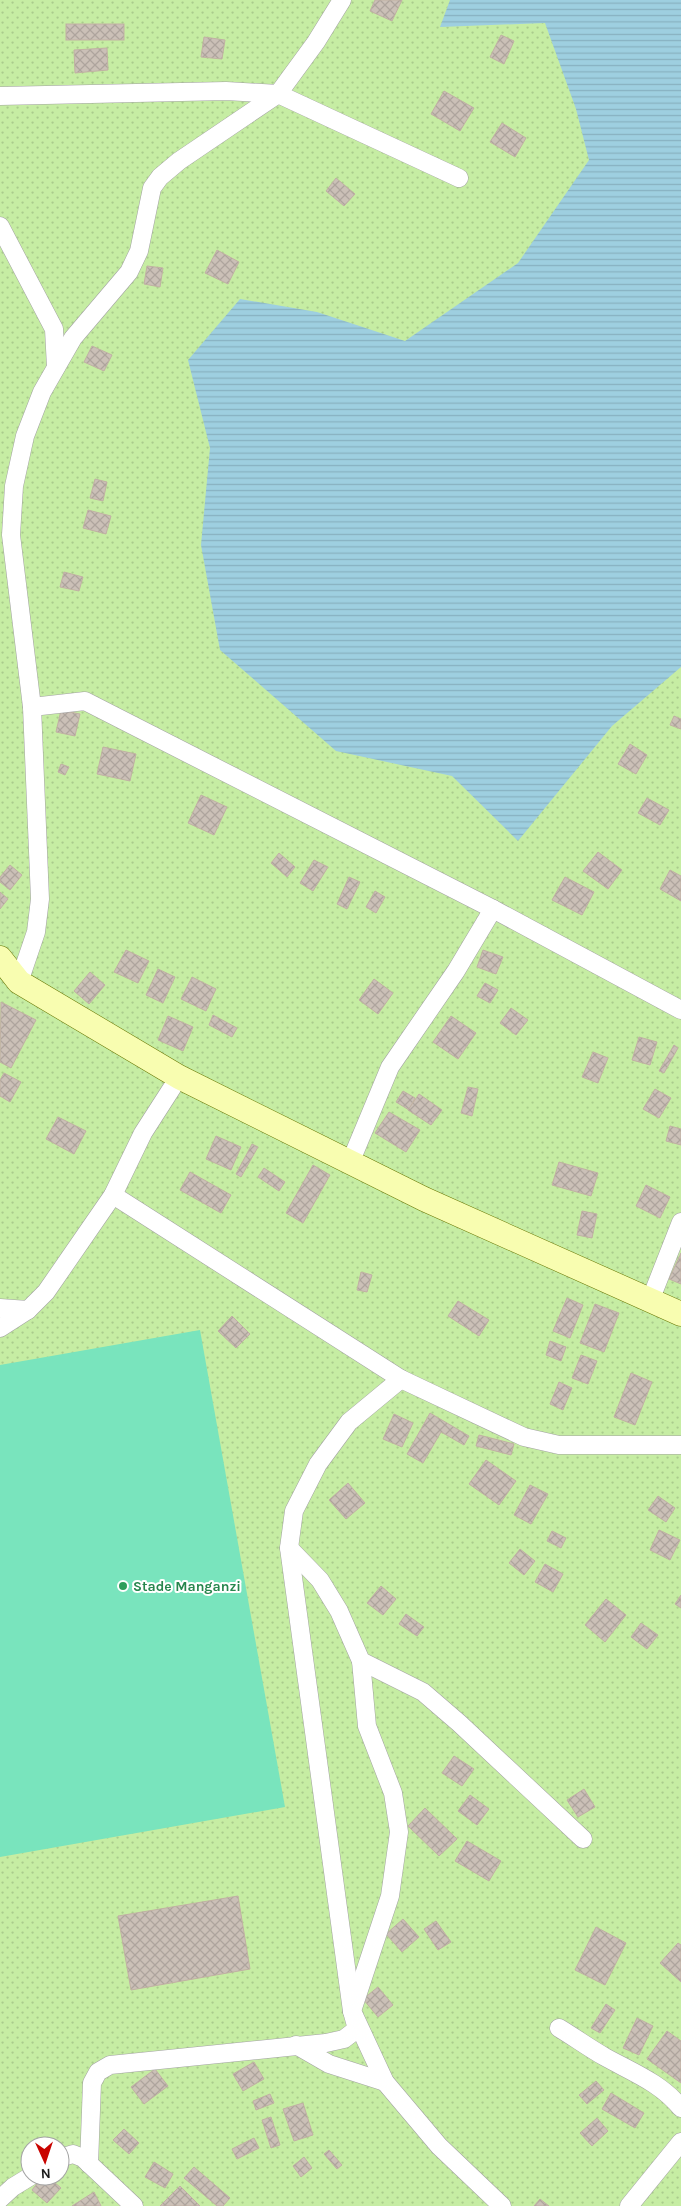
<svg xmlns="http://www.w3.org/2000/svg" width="681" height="2206" viewBox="0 0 681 2206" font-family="Karla,sans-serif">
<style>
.grass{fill:url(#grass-dots);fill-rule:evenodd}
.pitch{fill:#79e4bd}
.water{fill:url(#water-rules)}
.building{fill:url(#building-cross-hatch);stroke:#c1b1a3}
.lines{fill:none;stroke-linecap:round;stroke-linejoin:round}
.minor-casing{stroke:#a3a3a3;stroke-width:19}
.secondary-casing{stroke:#687700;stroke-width:25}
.minor{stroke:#fff;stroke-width:18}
.secondary{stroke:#f8fdb0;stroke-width:24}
.leisure-dot{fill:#2e9e5b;stroke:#fff;stroke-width:2}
.labels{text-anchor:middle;stroke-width:4;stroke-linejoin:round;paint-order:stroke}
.leisure-label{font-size:14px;font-weight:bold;fill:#27864d;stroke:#fff;text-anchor:start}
</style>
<defs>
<pattern id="grass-dots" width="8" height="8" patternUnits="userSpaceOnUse" patternTransform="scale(1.25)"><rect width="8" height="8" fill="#c6eda3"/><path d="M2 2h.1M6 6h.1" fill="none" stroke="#aacb8c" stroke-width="1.8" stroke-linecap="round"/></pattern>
<pattern id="water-rules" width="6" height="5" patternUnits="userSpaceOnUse" patternTransform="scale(1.25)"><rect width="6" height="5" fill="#9ecfe0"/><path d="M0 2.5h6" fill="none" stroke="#88b1c0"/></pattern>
<pattern id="building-cross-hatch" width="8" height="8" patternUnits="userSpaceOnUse" patternTransform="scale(1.25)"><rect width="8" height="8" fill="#cbc0b7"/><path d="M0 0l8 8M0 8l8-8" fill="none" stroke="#aea49d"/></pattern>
</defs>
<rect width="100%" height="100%" fill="#efeae1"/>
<path class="grass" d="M0,0H681V2206H0ZM30,2146H60V2176H30Z"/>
<path class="pitch" d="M200,1330L285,1807L0,1857V1365Z"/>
<path class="water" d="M450,0H681V667L612,726L518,841L452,776L336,751L220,650L201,545L210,448L188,360L240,299L317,312L405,341L518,263L589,160L576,109L545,23L440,27Z"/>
<g class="building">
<path d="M375,0H402L392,21L370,11Z"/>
<rect x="66" y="24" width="58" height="16"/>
<path d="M501,35L514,41L504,64L490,57Z"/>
<path d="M204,37L225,40L222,59L201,57Z"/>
<path d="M107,48L108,70L75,73L74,50Z"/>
<path d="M444,91L474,108L460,131L431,114Z"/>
<path d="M502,123L526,138L515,157L490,142Z"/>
<path d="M336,178L355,194L344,206L326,191Z"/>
<path d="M217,250L239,262L228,284L205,273Z"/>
<path d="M147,266L163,268L160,287L144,284Z"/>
<path d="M92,346L112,355L104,371L84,362Z"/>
<path d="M95,479L107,482L103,501L90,498Z"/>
<path d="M88,510L111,516L106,534L83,528Z"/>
<path d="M64,572L83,577L79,591L60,587Z"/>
<path d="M61,710L80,714L75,736L56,732Z"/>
<path d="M674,716L681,719V729L670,725Z"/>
<path d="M630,744L647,755L636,774L618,764Z"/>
<path d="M103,747L136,754L130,781L97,774Z"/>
<path d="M61,764L69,767L65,775L58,772Z"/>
<path d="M201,795L227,807L214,835L188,823Z"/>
<path d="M647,798L669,810L660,825L638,813Z"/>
<path d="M598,852L622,870L608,889L583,871Z"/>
<path d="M279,853L295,867L287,877L271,863Z"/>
<path d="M314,860L328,867L313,891L300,883Z"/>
<path d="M10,865L22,875L10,890L0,882V877Z"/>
<path d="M670,870L681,876V901L660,889Z"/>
<path d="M349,877L360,882L347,909L337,904Z"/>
<path d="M565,877L594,892L582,915L552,900Z"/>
<path d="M375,891L385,897L376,913L366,907Z"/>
<path d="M0,892L8,899L0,909Z"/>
<path d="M126,950L149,961L138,983L114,972Z"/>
<path d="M483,950L503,957L496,974L477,967Z"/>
<path d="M158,969L175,977L163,1003L146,995Z"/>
<path d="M90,972L105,985L89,1004L74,991Z"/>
<path d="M192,977L216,989L206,1011L181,999Z"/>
<path d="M374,979L393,993L378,1014L359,1000Z"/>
<path d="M485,983L498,990L490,1003L477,996Z"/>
<path d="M1,1002L36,1020L11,1068L0,1062Z"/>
<path d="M511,1008L528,1020L516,1035L500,1023Z"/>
<path d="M213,1015L237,1028L232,1037L209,1025Z"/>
<path d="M168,1016L193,1027L183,1051L158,1040Z"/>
<path d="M451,1016L476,1033L458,1059L433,1042Z"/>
<path d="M639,1037L657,1042L650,1065L632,1060Z"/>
<path d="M674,1045L678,1048L664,1073L659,1071Z"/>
<path d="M593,1052L608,1058L598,1083L582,1077Z"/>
<path d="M4,1073L21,1082L10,1102L0,1096V1080Z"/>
<path d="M468,1087L478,1089L472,1116L461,1113Z"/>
<path d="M655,1089L671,1098L659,1118L643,1109Z"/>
<path d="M403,1091L415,1098L409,1110L396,1102Z"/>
<path d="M419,1094L442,1110L431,1125L408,1110Z"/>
<path d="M389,1112L420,1130L406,1152L375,1133Z"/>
<path d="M58,1117L86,1131L74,1154L46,1139Z"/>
<path d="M670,1126L681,1129V1145L666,1141Z"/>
<path d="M216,1136L241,1147L231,1170L206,1159Z"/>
<path d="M252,1144L258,1147L241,1177L236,1174Z"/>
<path d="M559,1162L598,1173L591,1196L552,1185Z"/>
<path d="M313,1165L330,1175L303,1223L286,1213Z"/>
<path d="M264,1168L285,1182L279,1191L258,1177Z"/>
<path d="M190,1172L231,1195L221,1213L180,1190Z"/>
<path d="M646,1185L670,1197L660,1218L636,1206Z"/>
<path d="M582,1211L597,1214L592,1238L577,1235Z"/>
<path d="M681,1253V1284L669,1279Z"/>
<path d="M361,1272L372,1275L367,1292L357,1290Z"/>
<path d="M567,1298L583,1305L570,1338L553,1331Z"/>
<path d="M458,1301L489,1320L479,1336L448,1316Z"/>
<path d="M595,1304L619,1313L604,1352L580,1343Z"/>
<path d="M232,1316L250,1334L236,1348L218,1331Z"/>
<path d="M550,1341L566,1347L561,1361L546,1355Z"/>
<path d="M581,1355L597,1361L588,1384L572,1378Z"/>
<path d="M631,1373L652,1382L635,1425L614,1417Z"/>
<path d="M559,1382L572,1388L563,1410L550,1404Z"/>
<path d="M430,1413L469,1436L464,1445L441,1432L423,1463L407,1454Z"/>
<path d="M394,1414L413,1423L402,1447L383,1439Z"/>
<path d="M479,1435L514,1444L511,1455L476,1446Z"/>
<path d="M486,1460L516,1481L499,1505L469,1484Z"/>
<path d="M348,1483L365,1503L346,1519L329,1500Z"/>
<path d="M530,1485L548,1494L531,1524L514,1515Z"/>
<path d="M658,1496L675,1508L666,1522L648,1510Z"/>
<path d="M659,1530L680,1540L670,1560L650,1550Z"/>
<path d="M552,1531L566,1538L561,1548L547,1541Z"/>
<path d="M520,1549L535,1561L524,1575L509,1563Z"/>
<path d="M545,1564L563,1574L553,1592L535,1582Z"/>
<path d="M381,1586L396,1599L383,1615L367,1603Z"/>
<path d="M681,1595V1608L675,1604Z"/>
<path d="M606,1599L626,1615L605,1642L585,1625Z"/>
<path d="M406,1614L424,1627L417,1636L399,1624Z"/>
<path d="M641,1623L658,1635L647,1649L631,1637Z"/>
<path d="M454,1756L474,1769L462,1786L442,1773Z"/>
<path d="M584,1789L595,1807L578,1817L567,1800Z"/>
<path d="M470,1795L489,1809L477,1825L458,1811Z"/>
<path d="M425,1808L457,1839L439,1856L408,1826Z"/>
<path d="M467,1841L501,1861L489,1881L455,1861Z"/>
<path d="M238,1896L250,1969L131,1990L118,1916Z"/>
<path d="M403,1919L419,1937L402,1952L386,1934Z"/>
<path d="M436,1921L451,1942L438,1950L424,1929Z"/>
<path d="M596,1927L626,1943L605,1985L575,1970Z"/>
<path d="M678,1943L681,1945V1982L660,1963Z"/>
<path d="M378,1987L393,2005L378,2017L363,1999Z"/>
<path d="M606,2004L615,2010L600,2033L591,2028Z"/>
<path d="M637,2018L653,2026L639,2055L623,2048Z"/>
<path d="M667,2031L681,2041V2083L647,2059Z"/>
<path d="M254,2062L264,2079L243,2091L233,2074Z"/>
<path d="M155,2069L168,2086L144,2104L131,2087Z"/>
<path d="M596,2081L604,2090L587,2104L579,2095Z"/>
<path d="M611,2093L644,2113L635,2128L602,2109Z"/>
<path d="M270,2094L274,2103L256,2110L253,2101Z"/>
<path d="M303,2103L313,2135L294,2141L283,2109Z"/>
<path d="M271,2117L280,2145L271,2148L262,2120Z"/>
<path d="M597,2118L608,2131L592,2146L580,2133Z"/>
<path d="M124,2129L139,2143L129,2154L113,2140Z"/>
<path d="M254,2138L259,2148L237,2159L232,2149Z"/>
<path d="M329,2150L342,2165L337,2169L324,2154Z"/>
<path d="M304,2157L312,2168L301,2177L293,2166Z"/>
<path d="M154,2162L173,2174L165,2188L145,2177Z"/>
<path d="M194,2167L230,2198L223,2206H217L184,2178Z"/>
<path d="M43,2176H47L61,2188L47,2203L32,2190Z"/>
<path d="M180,2186L200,2206H160Z"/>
<path d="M94,2192L101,2206H72Z"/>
<path d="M540,2199L549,2206H534Z"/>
</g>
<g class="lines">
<defs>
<g id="minor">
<path d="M0,96L226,91L278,94L459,178"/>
<path d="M0,226L54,329L56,367"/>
<path d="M32,707L85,701L493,909L681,1010"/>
<path d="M19,982L36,932L40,899L32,707L11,535L14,486L25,436L42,392L73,338L129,272L139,251L152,188L160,177L179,161L278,94L316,42L342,0"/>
<path d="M350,1163L390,1067L456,971L493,909"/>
<path d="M113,1195L401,1379L524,1437L559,1445H681"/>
<path d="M650,1301L681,1222"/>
<path d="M0,1308L28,1310"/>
<path d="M0,1328L28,1310L46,1292L113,1195L143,1133L179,1077"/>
<path d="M289,1548L320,1580L339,1611L361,1661L423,1692L459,1723L583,1839"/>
<path d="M361,1661L367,1726L393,1793L399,1832L390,1896L352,2011L385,2082L439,2146L502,2206"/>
<path d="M559,2028C574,2037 589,2048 605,2057C632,2072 661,2083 681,2108"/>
<path d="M296,2045L329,2064L385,2082"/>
<path d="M60,2158L73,2154L83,2158L134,2206"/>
<path d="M89,2164L92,2083L98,2072L110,2065L326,2043L344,2039L357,2029L352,2011L289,1548L294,1511L318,1464L349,1422L401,1379"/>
<path d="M0,2199L13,2187L31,2176"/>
<path d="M629,2206L681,2142"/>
</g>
<path id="secondary" d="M0,958L19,982L179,1077L424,1199L681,1314"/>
</defs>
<use href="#minor" class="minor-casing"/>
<use href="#secondary" class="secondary-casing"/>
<use href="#minor" class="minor"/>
<use href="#secondary" class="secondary"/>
</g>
<circle class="leisure-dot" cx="123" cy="1586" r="5"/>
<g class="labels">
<g class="leisure-label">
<text x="133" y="1591">Stade Manganzi</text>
</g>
</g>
<g transform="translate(45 2161) rotate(177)"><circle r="24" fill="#ffffff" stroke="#a4a4a4"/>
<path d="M0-4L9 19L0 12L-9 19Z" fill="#c90400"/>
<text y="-8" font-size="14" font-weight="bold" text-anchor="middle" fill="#1c1c1c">N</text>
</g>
</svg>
